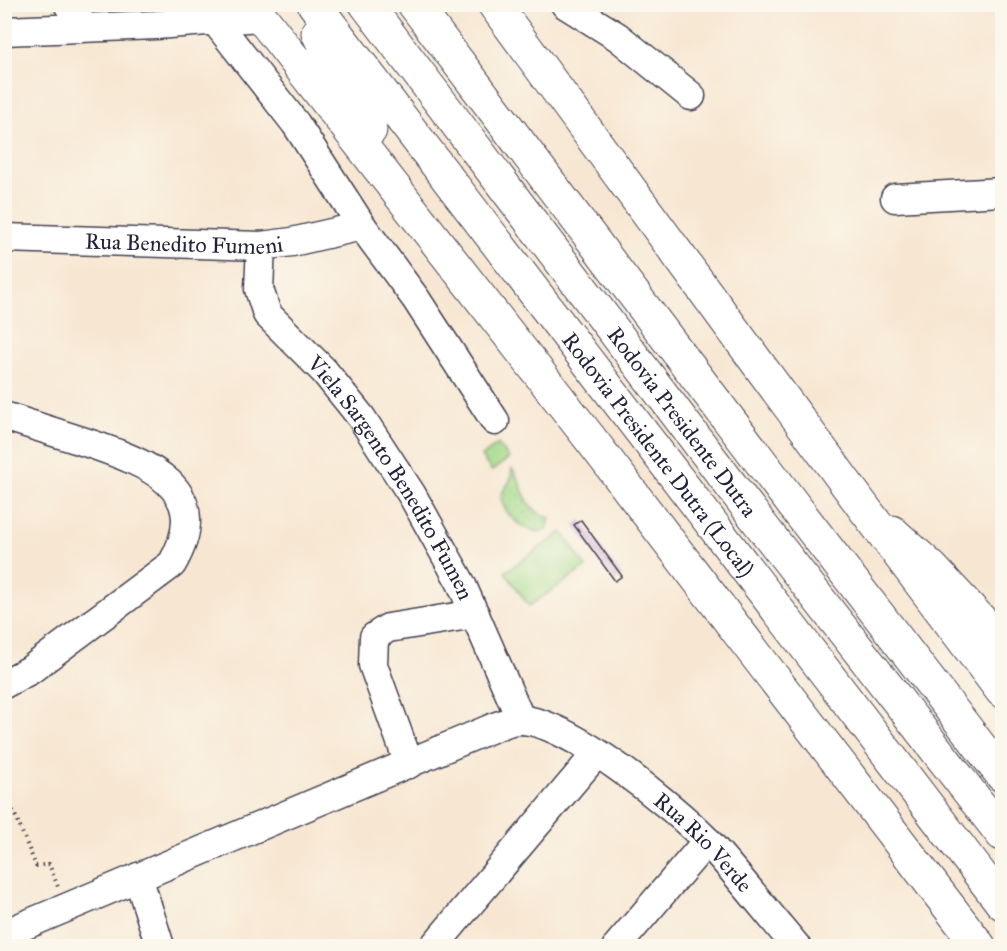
<svg xmlns="http://www.w3.org/2000/svg" width="1007" height="951" viewBox="0 0 1007 951" font-family="'IM FELL Great Primer',serif">
<style>
.green{fill:#a3d989;stroke:#627e62;stroke-width:1.5}
.park{fill:url(#park-dots);stroke:#627e62;stroke-width:1.5}
.building{fill:url(#building-back-hatch)}
.lines{fill:none;stroke-linecap:round;stroke-linejoin:round}
.minor-casing{stroke:#424052;stroke-width:31}
.major-casing{stroke:#424052;stroke-width:35}
.highway-casing{stroke:#424052;stroke-width:35}
.path{stroke:#424052;stroke-width:4;stroke-dasharray:1.5 4.5;stroke-linecap:butt}
.minor{stroke:#fff;stroke-width:28}
.major{stroke:#fff;stroke-width:33}
.highway{stroke:#fff;stroke-width:33}
.labels{text-anchor:middle;stroke-width:5;stroke-linejoin:round;paint-order:stroke}
.street-label{font-size:22px;fill:#22223b;stroke:#fbf7ec}
</style>
<defs>
<pattern id="park-dots" width="8" height="8" patternUnits="userSpaceOnUse" patternTransform="scale(1.5)"><rect width="8" height="8" fill="#a3d989"/><path d="M2 2h.1M6 6h.1" fill="none" stroke="#8cba77" stroke-width="1.8" stroke-linecap="round"/></pattern>
<pattern id="building-back-hatch" width="6" height="6" patternUnits="userSpaceOnUse" patternTransform="scale(1.5)"><rect width="6" height="6" fill="#cba4d9"/><path d="M-1 5l2 2M0 0l6 6M5-1l2 2" fill="none" stroke="#a485b1"/></pattern>
</defs>
<rect width="100%" height="100%" fill="#fbf7ec"/>
<filter id="ink" filterUnits="userSpaceOnUse"><feTurbulence type="fractalNoise" baseFrequency=".0167" numOctaves="2"/><feDisplacementMap in="SourceGraphic" scale="12" xChannelSelector="R" yChannelSelector="G"/><feConvolveMatrix kernelMatrix="1 2 1 2 8 2 1 2 1" color-interpolation-filters="sRGB"/></filter>
<filter id="wash" filterUnits="userSpaceOnUse"><feTurbulence type="fractalNoise" baseFrequency=".008" numOctaves="4" result="noise"/><feDisplacementMap in="SourceGraphic" scale="24" xChannelSelector="R" yChannelSelector="G"/><feGaussianBlur stdDeviation="1.35" result="paint"/><feColorMatrix in="noise" values="0 0 0 0 0 0 0 0 0 0 0 0 0 0 0 0 0 1.4 0 .05"/><feComposite in="paint" operator="in"/></filter>
<g filter="url(#wash)">
<rect width="100%" height="100%" fill="#f7e7d2"/>
<g class="green">
<path d="M498,444L509,458L492,471L481,457Z"/>
<path d="M562,532L586,567L529,606L505,572Z"/>
</g>
<path class="park" d="M512,469C525,484 521,510 550,518L547,530C529,538 501,514 501,495L510,481Z"/>
<g id="blocks">
<path class="building" d="M581,520L622,576L615,581L574,525Z"/>
</g>
</g>
<g filter="url(#ink)">
<use href="#blocks" fill-opacity="0" stroke="#424052" stroke-width="1.5"/>
<g class="lines">
<defs>
<g id="minor">
<path d="M68,4L84,27"/>
<path d="M565,4L618,37L691,96"/>
<path d="M216,22L296,124L362,226L416,299L495,421"/>
<path d="M4,31L156,25L259,17"/>
<path d="M895,198L1002,192"/>
<path id="s1" d="M4,238L261,246L292,242L362,226"/>
<path id="s2" d="M261,246L259,289L267,314L324,371L361,417L412,495L461,583L521,720"/>
<path d="M4,416C32,425 60,434 88,443C147,463 216,488 172,564L30,670L4,684"/>
<path d="M409,764L373,665L374,637L388,628L475,614"/>
<path d="M138,877L160,946"/>
<path id="s3" d="M4,934L497,726C506,723 514,719 523,720C570,723 675,807 708,842C738,875 767,912 796,946"/>
<path d="M434,946L597,753"/>
<path d="M617,946L707,841"/>
</g>
<path id="major" d="M892,532L932,568L1002,643"/>
<g id="highway">
<path d="M251,4L592,441L979,946"/>
<path id="s4" d="M314,4L1002,903"/>
<path id="s5" d="M366,4L761,525L1002,834"/>
<path d="M414,4L795,507L1002,775"/>
<path d="M494,4L864,508L1002,691"/>
<path d="M318,33L352,102L370,130"/>
</g>
</defs>
<use href="#minor" class="minor-casing"/>
<use href="#major" class="major-casing"/>
<use href="#highway" class="highway-casing"/>
<path class="path" d="M4,788L36,866L49,864L58,887"/>
<use href="#minor" class="minor"/>
<use href="#major" class="major"/>
<use href="#highway" class="highway"/>
</g>
</g>
<g class="labels">
<g class="street-label">
<text dy="8" stroke="none"><textPath href="#s1" startOffset="180">Rua Benedito Fumeni</textPath></text>
<text dy="8" stroke="none"><textPath href="#s5" startOffset="524">Rodovia Presidente Dutra</textPath></text>
<text dy="8" stroke="none"><textPath href="#s4" startOffset="567">Rodovia Presidente Dutra (Local)</textPath></text>
<text dy="8" stroke="none"><textPath href="#s2" startOffset="276">Viela Sargento Benedito Fumen</textPath></text>
<text dy="8" stroke="none"><textPath href="#s3" startOffset="783">Rua Rio Verde</textPath></text>
</g>
</g>
<rect width="1007" height="951" fill="none" stroke="#fbf7ec" stroke-width="24"/>
</svg>
